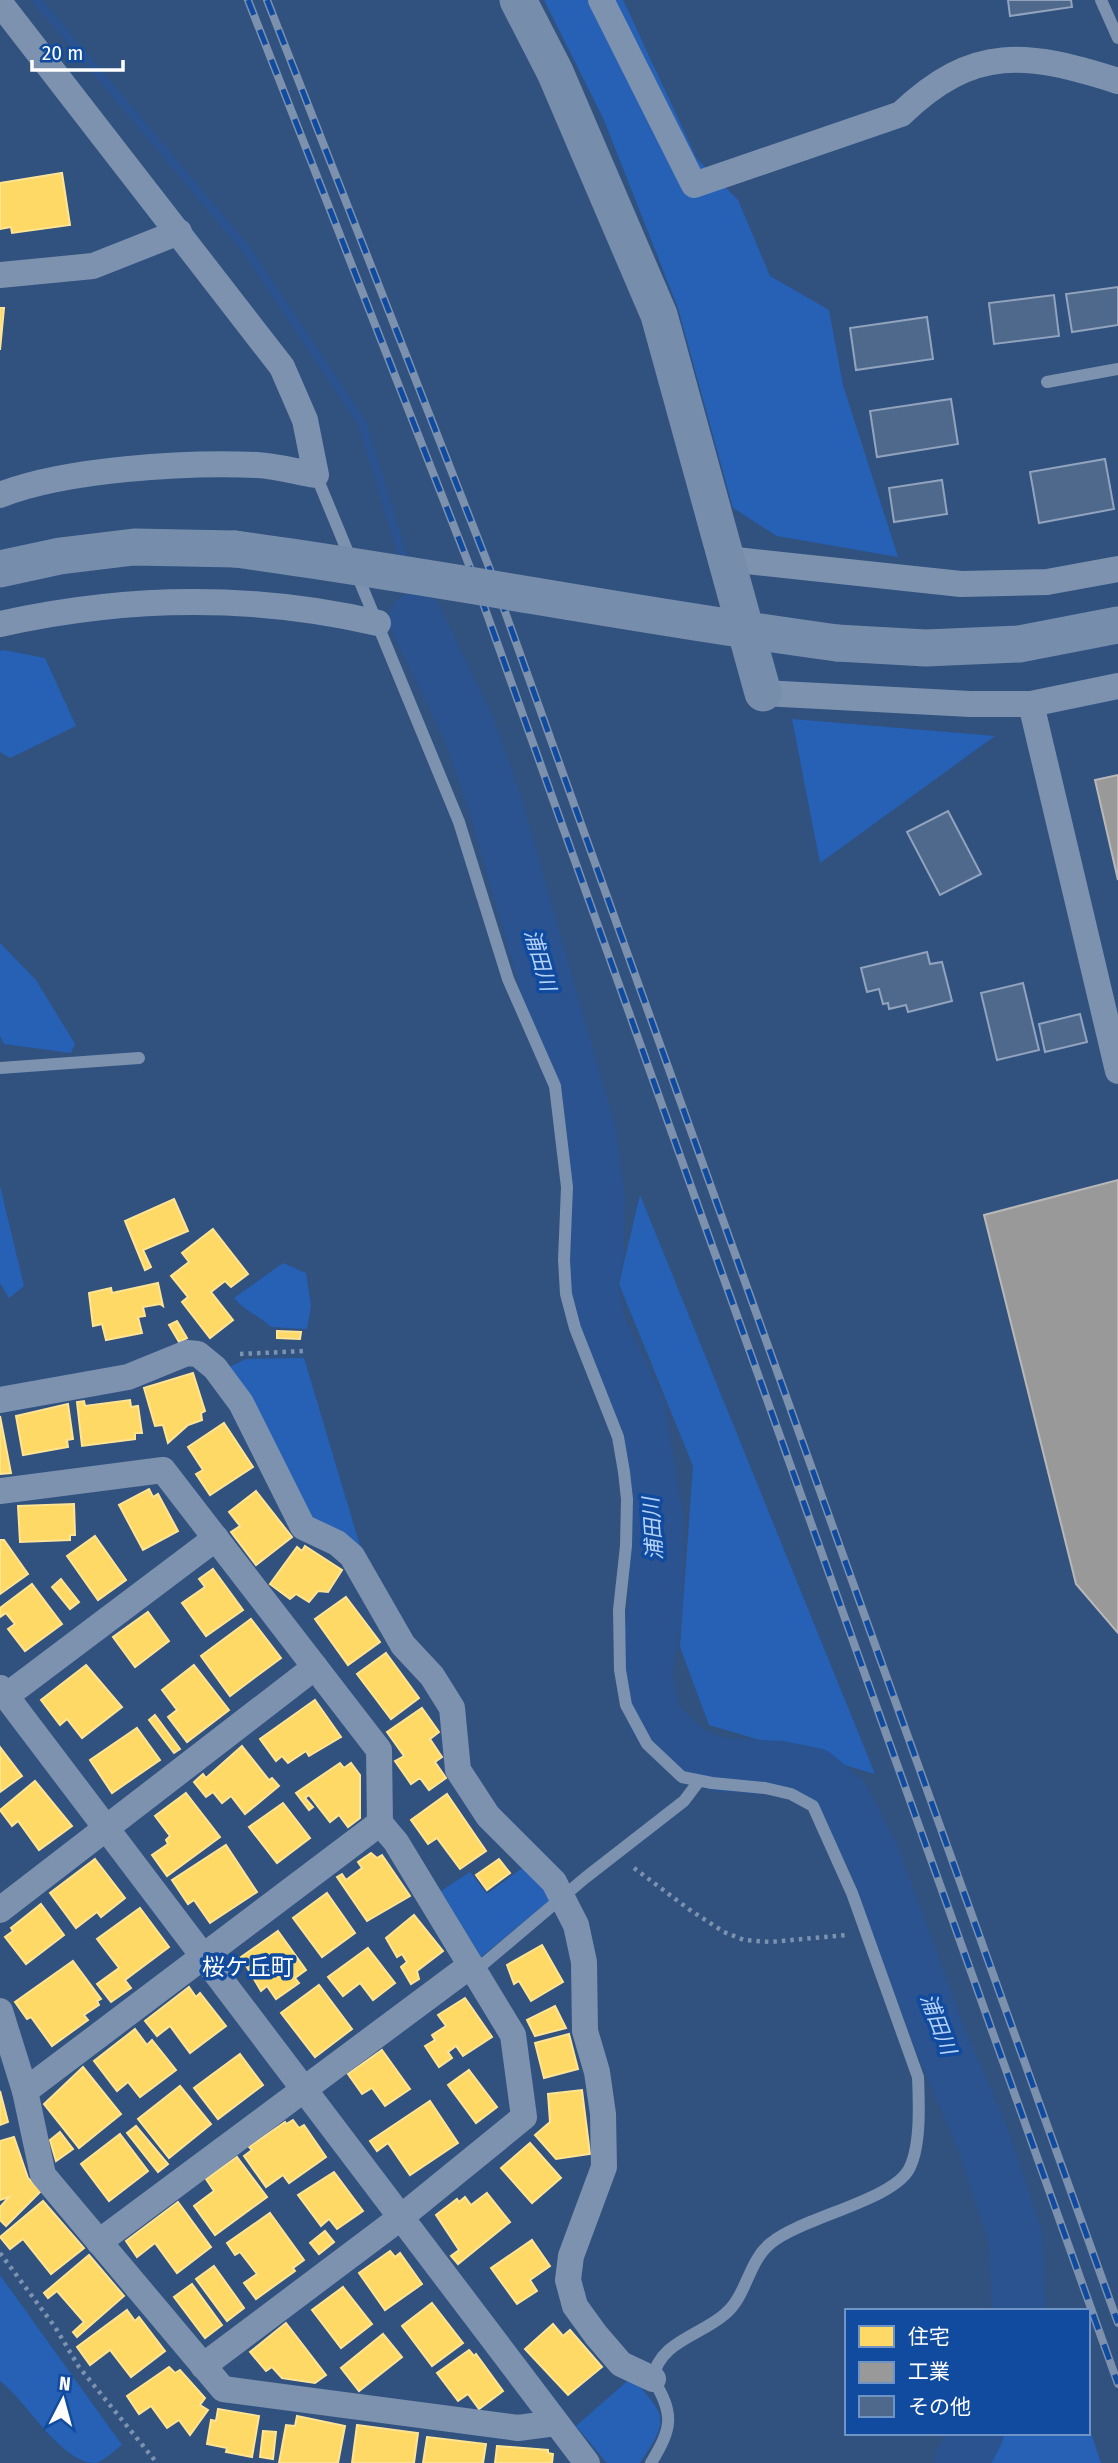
<svg xmlns="http://www.w3.org/2000/svg" width="1118" height="2463" viewBox="0 0 1118 2463" font-family="'Fira Sans Condensed','Noto Sans JP',sans-serif">
<style>
.green{fill:#2661b5}
.homes{fill:#ffd966;stroke:#ffe494;stroke-width:2}
.industry{fill:#999;stroke:#b8b8b8;stroke-width:2}
.lines{fill:none;stroke-linecap:round;stroke-linejoin:round}
.stream{stroke:#2a538f;stroke-width:9}
.river{stroke:#2a538f;stroke-width:54}
.building{fill:#4f698d;stroke:#91a3bd;stroke-width:2}
.path{stroke:#7c92af;stroke-width:4.5;stroke-dasharray:3.5 5;stroke-linecap:butt}
.lane{stroke:#7c92af;stroke-width:12}
.street{stroke:#7c92af;stroke-width:26}
.secondary{stroke:#778dac;stroke-width:37}
.rail-casing{stroke:#7c91ae;stroke-width:8}
.rail{stroke:#114b9f;stroke-width:5;stroke-dasharray:16;stroke-linecap:butt}
.secondary-bridge{stroke:#778dac;stroke-width:37}
.labels{text-anchor:middle;stroke-width:7;stroke-linejoin:round;paint-order:stroke}
.water-label{font-size:21px;font-style:italic;fill:#b4d3fb;stroke:#114b9f}
.quarter-label{font-size:23px;fill:#fff;stroke:#114b9f}
</style>
<rect width="100%" height="100%" fill="#31517f"/>
<g class="green">
<path d="M544,0H623L697,159L738,200L770,276L829,310L843,385L898,557L777,536L733,508L678,308L604,120Z"/>
<path d="M4,650L45,658L76,726L10,758L0,752V651Z"/>
<path d="M792,719L995,736L820,863Z"/>
<path d="M0,943L36,980L75,1044L71,1053L4,1044L0,1036Z"/>
<path d="M0,1186L24,1286L9,1298L0,1283Z"/>
<path d="M640,1195L875,1774L709,1725L680,1647L693,1466L619,1284Z"/>
<path d="M283,1263L306,1273L311,1306L307,1329L271,1327C258,1315 245,1311 234,1298Z"/>
<path d="M304,1358L361,1549L308,1515L227,1368L246,1359Z"/>
<path d="M529,1863L554,1897L481,1957L441,1891L470,1872L487,1894Z"/>
<path d="M0,2275L122,2445C114,2451 104,2461 95,2463C61,2463 25,2399 0,2381Z"/>
<path d="M632,2377C666,2418 671,2417 640,2463H607L576,2426Z"/>
<path d="M1088,2424L1101,2463H986L1005,2433H1088Z"/>
</g>
<g class="homes">
<path d="M62,173L70,225L12,233L11,227L0,229V183Z"/>
<path d="M0,308H4L0,350Z"/>
<path d="M174,1199L188,1231L143,1250L151,1267L145,1270L125,1221Z"/>
<path d="M213,1229L248,1274L231,1287L225,1281L211,1292L233,1320L210,1338L182,1302L188,1297L171,1276L189,1262L182,1253Z"/>
<path d="M158,1283L163,1306L160,1304L143,1307L145,1316L138,1317L142,1333L106,1340L102,1324L93,1326L89,1293L111,1288L112,1293Z"/>
<path d="M177,1321L187,1338L179,1342L169,1325Z"/>
<path d="M277,1331L301,1332L300,1339L277,1338Z"/>
<path d="M193,1373L205,1411L201,1413L202,1420L188,1425L168,1443L163,1425L155,1426L144,1388Z"/>
<path d="M130,1400L131,1407L138,1406L142,1433H135V1439L82,1446L77,1402L84,1401L85,1406Z"/>
<path d="M68,1404L73,1439L67,1440L68,1447L23,1455L16,1416Z"/>
<path d="M0,1416L11,1473L0,1474Z"/>
<path d="M224,1423L253,1467L210,1495L196,1474L203,1470L188,1447Z"/>
<path d="M149,1489L153,1497L158,1494L178,1531L143,1550L119,1505Z"/>
<path d="M256,1491L292,1537L256,1565L231,1532L240,1526L229,1512Z"/>
<path d="M74,1504L75,1535H70V1540L20,1542L18,1506Z"/>
<path d="M95,1536L126,1580L98,1600L67,1556Z"/>
<path d="M0,1540H4L28,1574L0,1594Z"/>
<path d="M305,1546L342,1570L328,1592L318,1591L309,1602L296,1594L290,1599L270,1584L297,1547L302,1551Z"/>
<path d="M213,1569L243,1610L206,1636L182,1603L205,1587L199,1579Z"/>
<path d="M61,1579L79,1602L70,1609L52,1587Z"/>
<path d="M32,1584L62,1624L25,1651L8,1629L15,1624L6,1613L0,1617V1608Z"/>
<path d="M346,1597L380,1642L348,1665L315,1619Z"/>
<path d="M148,1612L169,1641L135,1667L113,1637Z"/>
<path d="M251,1619L281,1658L230,1696L201,1656Z"/>
<path d="M386,1653L419,1698L391,1719L357,1674Z"/>
<path d="M86,1665L122,1707L82,1738L67,1719L60,1725L41,1700Z"/>
<path d="M194,1665L229,1710L187,1742L168,1717L177,1710L162,1690Z"/>
<path d="M315,1700L341,1737L309,1756L306,1751L288,1763L282,1756L276,1761L260,1739Z"/>
<path d="M422,1708L439,1732L430,1739L442,1757L435,1762L446,1778L429,1790L420,1778L411,1784L395,1761L404,1756L387,1732Z"/>
<path d="M155,1715L180,1749L174,1753L149,1720Z"/>
<path d="M137,1728L160,1760L112,1793L90,1760Z"/>
<path d="M242,1746L269,1780L272,1778L279,1786L245,1814L231,1796L222,1803L213,1792L206,1797L194,1782L203,1774L206,1778Z"/>
<path d="M0,1747L22,1776L0,1792Z"/>
<path d="M340,1763L344,1768L351,1763L360,1775V1818L348,1827L339,1815L330,1822L309,1795L305,1798L313,1807L309,1810L296,1793Z"/>
<path d="M35,1781L72,1826L39,1850L18,1821L12,1826L0,1810Z"/>
<path d="M186,1793L220,1837L167,1876L152,1855L168,1844L166,1840L170,1836L155,1816Z"/>
<path d="M447,1794L486,1851L460,1869L437,1838L428,1844L411,1820Z"/>
<path d="M283,1803L310,1838L277,1863L249,1827Z"/>
<path d="M226,1845L257,1892L210,1923L194,1900L188,1904L172,1880Z"/>
<path d="M371,1853L377,1858L382,1855L410,1896L367,1921L337,1877L342,1874L346,1880L362,1868L358,1862Z"/>
<path d="M95,1859L125,1898L101,1917L97,1912L76,1928L50,1893Z"/>
<path d="M499,1859L510,1873L487,1890L476,1875Z"/>
<path d="M327,1893L355,1933L322,1957L293,1918Z"/>
<path d="M41,1904L64,1935L26,1964L5,1937L13,1931L11,1928Z"/>
<path d="M140,1908L169,1947L125,1980L131,1988L111,2002L97,1984L119,1968L97,1939Z"/>
<path d="M414,1915L443,1951L417,1971L419,1979L411,1984L401,1967L407,1962L402,1954L397,1957L386,1938Z"/>
<path d="M278,1931L306,1970L295,1978L299,1983L276,1999L267,1986L261,1991L241,1957Z"/>
<path d="M542,1945L563,1982L531,2001L519,1981L514,1984L507,1965Z"/>
<path d="M368,1948L395,1983L373,2000L360,1983L343,1996L328,1977Z"/>
<path d="M73,1961L101,1999L97,2001L99,2005L84,2015L88,2020L52,2046L31,2017L27,2019L15,2002Z"/>
<path d="M319,1985L352,2029L315,2057L281,2013Z"/>
<path d="M189,1987L196,1997L200,1993L226,2026L190,2053L170,2026L157,2036L145,2021Z"/>
<path d="M465,1998L492,2037L463,2056L456,2046L448,2052L452,2058L439,2067L425,2046L435,2040L432,2035L446,2026L438,2015Z"/>
<path d="M555,2006L566,2028L535,2036L527,2020Z"/>
<path d="M135,2029L147,2045L152,2040L176,2070L140,2097L128,2082L117,2091L94,2061Z"/>
<path d="M569,2034L578,2069L544,2078L535,2043Z"/>
<path d="M382,2050L410,2089L385,2106L372,2088L362,2094L348,2074Z"/>
<path d="M240,2054L263,2085L218,2119L194,2088Z"/>
<path d="M83,2067L121,2114L79,2148L44,2104Z"/>
<path d="M469,2070L497,2107L476,2123L448,2085Z"/>
<path d="M180,2086L211,2124L169,2158L138,2119Z"/>
<path d="M582,2090L590,2154L556,2159L535,2135L550,2122L548,2094Z"/>
<path d="M0,2091L8,2122L0,2125Z"/>
<path d="M430,2101L458,2143L410,2175L388,2143L377,2151L370,2141Z"/>
<path d="M293,2120L299,2128L304,2125L326,2157L289,2183L283,2175L266,2187L244,2156L252,2150L249,2147L285,2122L286,2124Z"/>
<path d="M136,2126L168,2164L158,2172L127,2133Z"/>
<path d="M60,2132L73,2149L56,2161L50,2140Z"/>
<path d="M120,2134L148,2171L109,2201L81,2164Z"/>
<path d="M14,2137L28,2178L41,2191L6,2226L0,2220V2207L9,2197L0,2200V2141Z"/>
<path d="M530,2143L561,2178L532,2203L501,2168Z"/>
<path d="M237,2157L267,2197L215,2235L194,2206L214,2191L206,2179Z"/>
<path d="M334,2172L363,2211L337,2229L329,2219L321,2226L298,2195Z"/>
<path d="M487,2193L510,2222L458,2264L451,2256L459,2250L436,2215L457,2199L459,2202L465,2197L471,2205Z"/>
<path d="M43,2201L84,2248L51,2274L23,2239L10,2249L0,2237Z"/>
<path d="M178,2202L211,2247L177,2273L155,2243L137,2257L126,2241Z"/>
<path d="M270,2213L304,2260L293,2268L295,2271L256,2299L244,2283L257,2274L240,2252L235,2255L227,2243Z"/>
<path d="M325,2231L334,2242L319,2254L310,2243Z"/>
<path d="M532,2240L550,2266L530,2280L537,2291L517,2304L491,2268Z"/>
<path d="M390,2251L395,2257L400,2253L422,2284L385,2310L359,2273Z"/>
<path d="M89,2255L124,2296L77,2337L73,2332L84,2322L57,2291L48,2298L44,2293Z"/>
<path d="M214,2266L244,2308L227,2321L196,2279Z"/>
<path d="M192,2284L222,2325L205,2338L174,2297Z"/>
<path d="M343,2287L372,2324L341,2348L312,2310Z"/>
<path d="M432,2303L463,2343L432,2366L402,2326Z"/>
<path d="M127,2310L135,2321L139,2317L165,2351L131,2377L110,2350L90,2365L77,2347Z"/>
<path d="M286,2323L326,2375L315,2383L282,2378L272,2367L266,2371L250,2352Z"/>
<path d="M553,2324L563,2336L570,2330L602,2367L568,2395L525,2349Z"/>
<path d="M383,2334L402,2357L359,2391L341,2368Z"/>
<path d="M469,2350L474,2356L476,2354L503,2391L479,2409L468,2394L458,2401L437,2373Z"/>
<path d="M169,2367L175,2373L180,2370L205,2398L200,2405L208,2410L190,2435L179,2420L167,2428L151,2406L139,2414L127,2396Z"/>
<path d="M218,2409L259,2416L252,2457L226,2452L227,2448L207,2444L211,2420L216,2421Z"/>
<path d="M297,2416L345,2426L338,2463H279L286,2425L295,2426Z"/>
<path d="M357,2425L418,2433L414,2463H352Z"/>
<path d="M263,2431L276,2432L273,2459L260,2457Z"/>
<path d="M427,2437L486,2444L483,2463H423Z"/>
<path d="M497,2446L548,2450V2453L553,2454L552,2463H495Z"/>
</g>
<g class="industry">
<path d="M1118,775V880L1095,780Z"/>
<path d="M1118,1180V1633L1076,1584L984,1215Z"/>
</g>
<g class="lines">
<g class="stream">
<path d="M37,0L246,249L362,423L406,566"/>
<path d="M411,583L416,619"/>
</g>
<g class="river">
<path d="M416,619L469,729L495,803L589,1133L598,1197L597,1256L590,1286L600,1328L638,1408L656,1517V1605L645,1674L655,1720L689,1753L721,1765L781,1768L815,1775L844,1800L873,1857L940,2039L983,2139L1015,2236L1019,2311"/>
<path d="M961,2463L977,2433"/>
</g>
</g>
<g class="building">
<path d="M1008,0H1071L1072,7L1010,16Z"/>
<path d="M1118,287V325L1072,332L1066,294Z"/>
<path d="M1054,295L1059,336L994,344L989,303Z"/>
<path d="M927,317L933,359L856,370L850,328Z"/>
<path d="M951,399L958,444L877,457L870,411Z"/>
<path d="M1105,459L1114,509L1039,523L1030,472Z"/>
<path d="M942,480L947,514L894,522L889,488Z"/>
<path d="M948,811L981,874L940,895L907,832Z"/>
<path d="M927,952L930,964L942,962L952,1001L908,1012L906,1005L889,1009L888,1003L883,1004L879,989L867,992L861,968Z"/>
<path d="M1023,983L1039,1050L997,1060L981,993Z"/>
<path d="M1080,1014L1087,1042L1045,1052L1039,1024Z"/>
</g>
<g class="lines">
<g class="path">
<path d="M240,1354L304,1351"/>
<path d="M634,1868L690,1910L724,1932L744,1940L770,1942L847,1935"/>
<path d="M0,2253L55,2327L79,2367L157,2463"/>
</g>
<g class="lane">
<path d="M1101,0L1118,38"/>
<path d="M1047,382L1118,369"/>
<path d="M316,475L459,822L508,979L555,1086L567,1187L564,1260L566,1294L575,1328L618,1437L624,1472L627,1499L626,1546L619,1610L620,1670L626,1705L647,1744L682,1777L712,1783L765,1788L791,1794L813,1806L852,1893L918,2077C919,2102 921,2144 910,2167C896,2200 802,2217 771,2243C748,2261 747,2296 725,2314C700,2336 658,2342 653,2379C675,2415 672,2428 651,2463"/>
<path d="M0,1068L139,1058"/>
<path d="M475,1971L585,1878L684,1801L699,1781"/>
</g>
<g class="street">
<path d="M601,0L694,185L901,114C974,44 1027,52 1118,81"/>
<path d="M0,3L282,367L305,420L316,475C297,472 277,466 257,465C186,462 65,469 0,495"/>
<path d="M0,275L93,266L179,232"/>
<path d="M727,559L961,584L1047,582L1118,569"/>
<path d="M0,624C125,596 253,594 378,623"/>
<path d="M763,693L970,704H1031L1118,686"/>
<path d="M1031,704L1118,1071"/>
<path d="M0,1400L128,1377L187,1353L198,1354L215,1368L241,1403L303,1527L337,1543L352,1556L403,1645L432,1676L452,1708L458,1770L488,1816L554,1882L576,1925L584,1962L585,2031L597,2072L603,2114L604,2167L571,2256L568,2280L575,2306L596,2335L621,2364L653,2379"/>
<path d="M0,1491L163,1470L379,1750L380,1823L25,2091"/>
<path d="M0,1688L587,2463"/>
<path d="M6,1696L216,1538"/>
<path d="M0,1910L315,1667"/>
<path d="M0,2011L25,2091L43,2175L223,2389L518,2428L556,2423"/>
<path d="M99,2242L471,1965"/>
<path d="M203,2366L400,2218L524,2117L513,2035L396,1842L380,1823"/>
</g>
<g class="secondary">
<path d="M518,0L555,72L659,315L763,693"/>
<path d="M0,569L60,556L134,547L235,549"/>
<path d="M837,643L926,648L1019,644L1118,625"/>
</g>
<defs>
<g id="rail">
<path d="M248,0L473,575L1118,2384"/>
<path d="M267,0L489,567L1118,2323"/>
</g>
</defs>
<use href="#rail" class="rail-casing"/>
<use href="#rail" class="rail"/>
<path class="secondary-bridge" d="M235,549C436,576 635,616 837,643"/>
</g>
<g class="labels">
<g class="water-label">
<text transform="translate(540 960) rotate(74)" y="7">浦田川</text>
<text transform="translate(653 1529) rotate(-94)" y="7">浦田川</text>
<text transform="translate(938 2024) rotate(69)" y="7">浦田川</text>
</g>
<g class="quarter-label">
<text x="248" y="1975">桜ケ丘町</text>
</g>
</g>
<rect x="845" y="2309" width="245" height="126" fill="#114b9f" stroke="#7093c5" stroke-width="2"/>
<rect x="859" y="2326" width="35" height="21" fill="#ffd966" stroke="#7093c5" stroke-width="2"/>
<text x="908" y="2344" font-size="21" fill="#ffffff">住宅</text>
<rect x="859" y="2362" width="35" height="21" fill="#999999" stroke="#7093c5" stroke-width="2"/>
<text x="908" y="2379" font-size="21" fill="#ffffff">工業</text>
<rect x="859" y="2396" width="35" height="21" fill="#4f698d" stroke="#7093c5" stroke-width="2"/>
<text x="908" y="2414" font-size="21" fill="#ffffff">その他</text>
<g transform="translate(63 2400) rotate(6)" stroke="#114b9f" stroke-width="5" paint-order="stroke">
<path d="M0-5L12 26L0 18L-12 26Z" fill="#ffffff"/>
<text y="-10" font-size="19" font-weight="bold" text-anchor="middle" fill="#ffffff">N</text>
</g>
<path d="M32 60v10h91v-10" fill="none" stroke="#ffffff" stroke-width="3.5"/>
<text x="42" y="60" font-size="21" fill="#ffffff" stroke="#114b9f" stroke-width="5" paint-order="stroke">20 m</text>
</svg>
